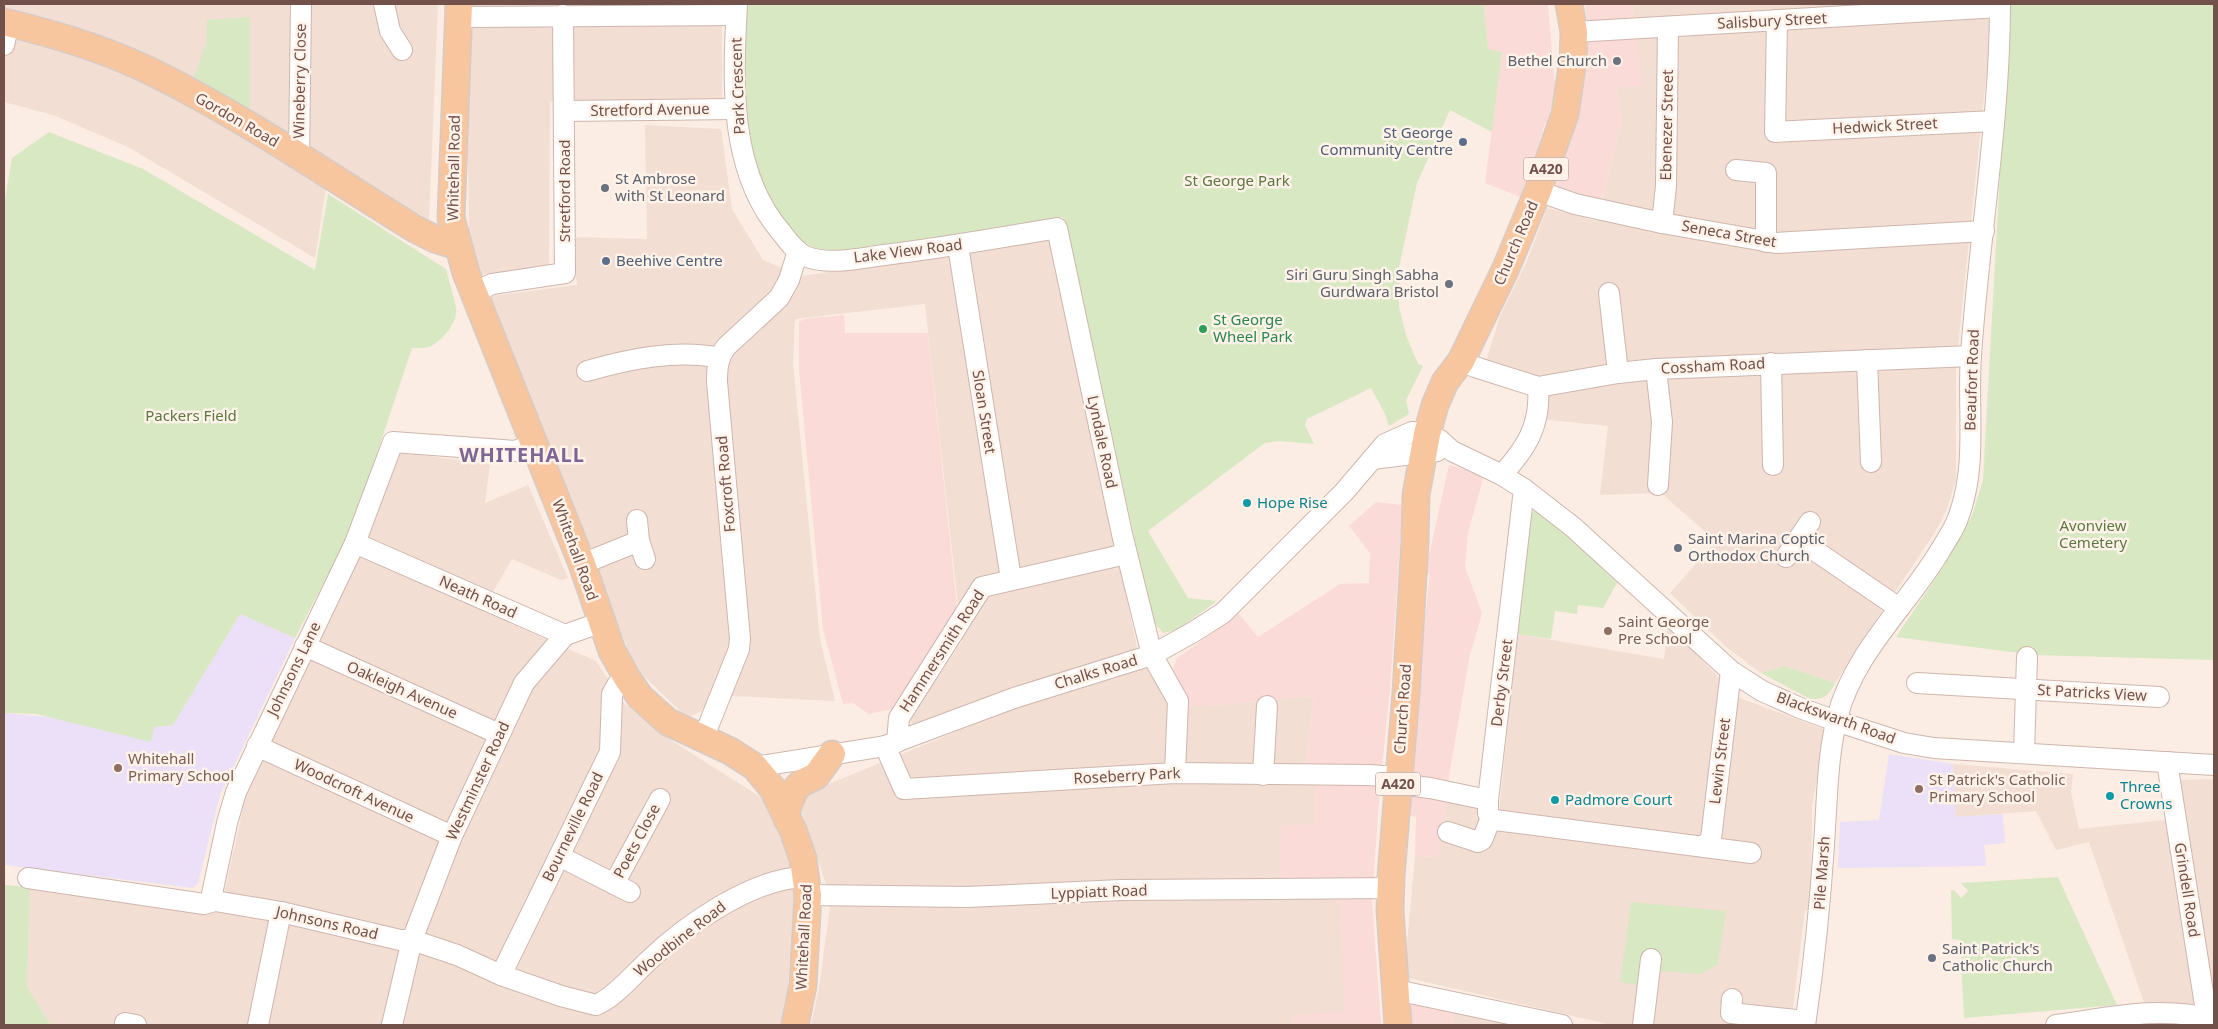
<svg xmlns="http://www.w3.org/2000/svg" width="2218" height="1029" viewBox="0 0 2218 1029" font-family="'Noto Sans',sans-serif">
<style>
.residential{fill:#f2ded2}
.commercial{fill:#fbdbd7}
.education{fill:#ebe0f7}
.green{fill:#d8e8c2}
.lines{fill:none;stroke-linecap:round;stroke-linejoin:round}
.minor-casing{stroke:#ceb6ad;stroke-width:22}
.major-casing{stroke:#d5cbc9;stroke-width:29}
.minor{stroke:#fff;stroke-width:20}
.major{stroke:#f7c69e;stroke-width:26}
.worship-dot{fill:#6b7280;stroke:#fef2e9;stroke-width:2}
.service-dot{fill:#5c6f8a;stroke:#fef2e9;stroke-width:2}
.leisure-dot{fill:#2e9e5b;stroke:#fef2e9;stroke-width:2}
.culture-dot{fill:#0f9aa8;stroke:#fef2e9;stroke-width:2}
.education-dot{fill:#8d6e63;stroke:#fef2e9;stroke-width:2}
.labels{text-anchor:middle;stroke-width:5;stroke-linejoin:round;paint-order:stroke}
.shield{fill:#fef2e9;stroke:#9c817a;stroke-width:1}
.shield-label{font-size:14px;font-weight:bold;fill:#72514a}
.street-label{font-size:15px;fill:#72514a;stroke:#fef2e9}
.worship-label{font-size:15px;fill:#5b616d;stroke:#fef2e9;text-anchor:start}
.service-label{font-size:15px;fill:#4e5e75;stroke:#fef2e9;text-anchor:end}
.park-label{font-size:15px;fill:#5c7842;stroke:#fef2e9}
.leisure-label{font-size:15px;fill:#27864d;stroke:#fef2e9;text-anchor:start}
.culture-label{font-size:15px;fill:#0d838f;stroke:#fef2e9;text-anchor:start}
.education-label{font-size:15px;fill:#785e54;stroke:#fef2e9;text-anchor:start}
.district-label{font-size:20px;font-weight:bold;letter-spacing:1px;fill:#7d6695;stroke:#fef2e9}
</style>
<rect width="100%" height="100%" fill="#fbede3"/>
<g class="residential">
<path d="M4,4H438L429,220L330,163L315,258L128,147L53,115L4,102Z"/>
<path d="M473,4H722V101L550,102L549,266L480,275L469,231L468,151Z"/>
<path d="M1633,4H1992V21L1956,366V479L1947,509L1935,532L1835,683L1785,666L1761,673L1725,646L1670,593L1716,541L1661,493L1600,495L1608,426L1540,419L1535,377L1486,361L1500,316L1527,261L1547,208L1597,221L1621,121L1617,87L1641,86Z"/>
<path d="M645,125L721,129L732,209L763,260L801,276L1051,240L1138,652L913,726L910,720L962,641L925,304L795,319L793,363L820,639L835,701L710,695L702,711L687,718L643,675L631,657L485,297L577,285L572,237L647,239Z"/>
<path d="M397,452L490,464L485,503L528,485L568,578L561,580L512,559L482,611L596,661L624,703L661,734L770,803L792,848L794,891L787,1001L782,1025H51L27,987L30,887L220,913L249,780L368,537Z"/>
<path d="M1668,624L1737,697L1826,730L1812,806L1811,910H1805L1791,1025H1612L1404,977L1415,856L1439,857V840L1447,800L1499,812L1517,634L1664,659Z"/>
<path d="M1155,664L1174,705L1207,706L1313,696L1307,764L1320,765L1316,787L1315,824L1340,881L1345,1013L1293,1015L1294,1025H811L819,988L831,899L797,797L1036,699Z"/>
<path d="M1953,764L2073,774L2071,792L2079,829L2185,818L2180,780L2214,779V1025H2135L2151,1023L2089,842L2056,850L2036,811L1956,817Z"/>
<path d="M1454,1011L1514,1025H1451Z"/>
</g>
<g class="commercial">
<path d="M1484,4H1548L1555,86L1548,123H1545L1523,198L1485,183L1502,52L1488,49Z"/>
<path d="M1585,4H1633L1642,86L1617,87L1621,121L1601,202L1555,190L1573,134L1586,67L1587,19Z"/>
<path d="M844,315L845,333H928L957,607L892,709L869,714L853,703L843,704L823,629L799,369V322L804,319Z"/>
<path d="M1449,465L1484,475L1468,533L1465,567L1482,613L1469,659L1448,782L1407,779L1430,574L1426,573L1428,560Z"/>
<path d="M1376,502L1403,505L1390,689L1380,787L1372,900L1381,1025H1294L1293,1015L1344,1012L1340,881H1280L1281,826L1315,824L1316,787L1320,765L1307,764L1313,696L1207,706H1189L1173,669L1177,658L1220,628L1238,613L1258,637L1340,584L1369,583L1370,553L1349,526Z"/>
<path d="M1413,794L1447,800L1439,840V857L1415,856L1416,817L1406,815L1409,798Z"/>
<path d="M1408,1001L1454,1011L1451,1025H1410Z"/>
</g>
<g class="education">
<path d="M240,614L295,638L220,795L198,883L193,888L4,865V713L154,727L173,725Z"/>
<path d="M1889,754L1953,764L1956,817L2003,814L2005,843L1984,845L1986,866L1838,868L1840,822L1879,820Z"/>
</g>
<g class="green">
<path d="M744,4H1484L1488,49L1502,52L1492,132L1450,110L1417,183L1399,268V307L1406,335L1418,364L1423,366L1406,400L1409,414L1389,426L1385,414L1371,388L1307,419L1305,425L1314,444L1279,441L1265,443L1148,531L1188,598L1217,601L1177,630L1163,633L1153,621L1063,217C1013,226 963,234 914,242C886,247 855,256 827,251C771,243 743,139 741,91C741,62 743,33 744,4Z"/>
<path d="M2007,4H2214V660L2034,655L1896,637L1944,566L1972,516L1983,480L2006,65Z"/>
<path d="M250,17V113L193,80L206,44L207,20Z"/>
<path d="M49,132L143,169L315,270L328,194L446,269C449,282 454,295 456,308C458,322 444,339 431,346C425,349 419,348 412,348L352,528L295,638L240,614L173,725L154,727L151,742L36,714L4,713V205L12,158Z"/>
<path d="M1535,509L1543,513L1591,557L1617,583L1603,608L1578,605L1577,614L1555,611L1551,639L1517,634L1531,515Z"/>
<path d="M1785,666L1835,683C1829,695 1824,700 1810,699L1761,673Z"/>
<path d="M2058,877L2117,1005L1964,1018L1960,940L1952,939L1951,891L1954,890L1961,898L1968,891L1961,883Z"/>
<path d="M4,885L30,887L27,987L51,1025H5L4,1023Z"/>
<path d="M1631,902L1726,911L1718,964L1701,974L1658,971L1638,985L1620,982Z"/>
</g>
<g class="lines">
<defs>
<g id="minor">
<path d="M384,4L390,31L402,50"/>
<path d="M737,4C733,81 728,170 781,232C788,241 795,251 805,256C828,266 860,258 884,255C942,248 999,238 1057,228L1122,534L1152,655L1178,701L1175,773"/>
<path d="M458,17L736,15"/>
<path d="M1777,20L1775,132L1994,121"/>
<path d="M1574,32L2000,7"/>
<path d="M4,45L9,23"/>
<path d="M565,111L736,109"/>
<path d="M299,157L301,4"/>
<path d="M1736,170L1766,173V242"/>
<path d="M1538,191L1575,204L1662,223L1776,243L1984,231"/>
<path d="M1662,223L1666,186L1668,27"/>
<path d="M958,246L1011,579"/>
<path d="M474,293L492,284L565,273L563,15"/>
<path d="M1609,293L1618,373"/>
<path d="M1867,360L1871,462"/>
<path d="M1461,361L1475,367L1538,387L1618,373L1656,369L1971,356"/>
<path d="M1771,363L1773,465"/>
<path d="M1656,369L1662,422L1658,485"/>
<path d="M587,371C629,359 676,349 720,358"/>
<path d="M1372,459L1437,451"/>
<path d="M1502,475C1526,448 1541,426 1538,387"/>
<path d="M637,520L639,541L645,559"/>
<path d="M1798,539L1899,608"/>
<path d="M355,543L565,635L602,622"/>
<path d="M1786,557L1810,522"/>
<path d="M582,564L639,541"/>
<path d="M305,646L499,734"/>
<path d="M1917,683L2159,697"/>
<path d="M703,739L739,649L740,639L717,382C717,368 718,356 727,346L779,298L789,280L798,251"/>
<path d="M897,742L899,718L982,587L1126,554"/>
<path d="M257,746L452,836"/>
<path d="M885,746L904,789L1175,773L1368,775L1398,777"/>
<path d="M2024,753L2027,657"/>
<path d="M2167,762L2207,1018"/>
<path d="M755,767L885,746L1014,698L1152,655L1195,631L1223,613L1344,492L1385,444L1412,432L1427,434L1440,440L1452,451L1502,475L1524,489L1573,527L1731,671L1762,691L1800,708L1836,721L1904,743L1934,748L2214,765"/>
<path d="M1263,775L1267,706"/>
<path d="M1398,784L1430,788L1488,800"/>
<path d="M1491,818L1495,820L1751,853"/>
<path d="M1448,832L1478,842L1482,840L1491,818L1488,813V800L1524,489"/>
<path d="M1703,847L1711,839L1731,671"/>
<path d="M559,856L630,892"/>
<path d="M28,878L204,904L215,901L281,912L400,940H412L457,955L501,975L561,996L596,1005C613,999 635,973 648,961C686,925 753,877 807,877"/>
<path d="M614,884L660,799"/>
<path d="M808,895L967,897L1121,890L1390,888"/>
<path d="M215,901L212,894L227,823L236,792L355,543L393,442L515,451L535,444"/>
<path d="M501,975L610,752L612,694L617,685L627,678"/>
<path d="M1396,990L1562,1025"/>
<path d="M1732,999L1731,1013L1805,1021"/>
<path d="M125,1023L136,1025"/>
<path d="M258,1025L281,912"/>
<path d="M392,1025L412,940L452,836L524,683L565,635"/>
<path d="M1643,1025L1651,959"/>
<path d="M1805,1025C1814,965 1820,905 1824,845C1827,803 1827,759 1837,718C1853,653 1907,606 1940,551C1946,540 1954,530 1958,518C1978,466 1967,409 1971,355C1979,238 2000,121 2000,4"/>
<path d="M2056,1025C2108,1018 2162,1005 2214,1020"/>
</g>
<g id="major">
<path d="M459,4L451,218L466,273L582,564L612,651L627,678L640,697L668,722L730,751L755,767L773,789L793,830L803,859L808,895L803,985L795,1025"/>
<path d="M4,22C55,34 108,50 154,73C245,118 329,176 415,229L435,239L457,246"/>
<path d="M787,819V809L794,791L801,783L816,776L832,754"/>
<path d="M1398,1025L1390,911L1391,876L1406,693L1415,542L1416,495L1427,434L1435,405L1445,382L1461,361L1506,268L1538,191L1565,114L1573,60L1574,32L1569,4"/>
</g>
</defs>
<use href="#minor" class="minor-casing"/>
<use href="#major" class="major-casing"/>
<use href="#minor" class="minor"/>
<use href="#major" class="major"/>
</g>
<g class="worship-dot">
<circle cx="1617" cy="61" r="5"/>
<circle cx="605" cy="188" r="5"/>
<circle cx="1449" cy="284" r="5"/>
<circle cx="1678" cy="548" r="5"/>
<circle cx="1932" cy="958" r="5"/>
</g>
<g class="service-dot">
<circle cx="1463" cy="142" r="5"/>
<circle cx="606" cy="261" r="5"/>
</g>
<circle class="leisure-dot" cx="1203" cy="329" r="5"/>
<g class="culture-dot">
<circle cx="1247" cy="503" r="5"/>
<circle cx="2110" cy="796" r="5"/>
<circle cx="1555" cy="800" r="5"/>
</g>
<g class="education-dot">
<circle cx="1608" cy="631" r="5"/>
<circle cx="118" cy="768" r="5"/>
<circle cx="1919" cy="789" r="5"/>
</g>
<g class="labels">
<g class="shield">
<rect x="1523.5" y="157.5" width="45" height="23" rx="4"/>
<rect x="1375.5" y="772.5" width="45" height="23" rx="4"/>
</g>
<g class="shield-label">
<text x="1546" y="174">A420</text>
<text x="1398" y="789">A420</text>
</g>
<g class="street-label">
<text transform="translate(1772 21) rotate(-3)" y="5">Salisbury Street</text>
<text transform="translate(300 81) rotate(-89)" y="5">Wineberry Close</text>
<text transform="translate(738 86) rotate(-92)" y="5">Park Crescent</text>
<text transform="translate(650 110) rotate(-1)" y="5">Stretford Avenue</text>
<text transform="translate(237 120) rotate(30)" y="5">Gordon Road</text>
<text transform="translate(1667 125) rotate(-89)" y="5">Ebenezer Street</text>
<text transform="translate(1885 126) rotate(-3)" y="5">Hedwick Street</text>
<text transform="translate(454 168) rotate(-89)" y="5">Whitehall Road</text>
<text transform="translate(565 191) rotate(-90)" y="5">Stretford Road</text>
<text transform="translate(1729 234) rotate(10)" y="5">Seneca Street</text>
<text transform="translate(1516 243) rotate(-67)" y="5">Church Road</text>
<text transform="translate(908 251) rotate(-7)" y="5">Lake View Road</text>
<text transform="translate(1713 366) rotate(-3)" y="5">Cossham Road</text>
<text transform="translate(1972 380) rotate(-88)" y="5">Beaufort Road</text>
<text transform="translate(984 412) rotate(81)" y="5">Sloan Street</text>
<text transform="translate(1102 442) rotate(78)" y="5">Lyndale Road</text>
<text transform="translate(726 484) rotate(-95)" y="5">Foxcroft Road</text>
<text transform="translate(575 550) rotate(70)" y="5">Whitehall Road</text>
<text transform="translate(478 597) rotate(24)" y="5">Neath Road</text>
<text transform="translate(942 651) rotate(-57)" y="5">Hammersmith Road</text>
<text transform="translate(294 669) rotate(-64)" y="5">Johnsons Lane</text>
<text transform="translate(1096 672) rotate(-17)" y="5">Chalks Road</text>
<text transform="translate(1502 683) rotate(-83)" y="5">Derby Street</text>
<text transform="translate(402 690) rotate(24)" y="5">Oakleigh Avenue</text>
<text transform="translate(2092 693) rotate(3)" y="5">St Patricks View</text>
<text transform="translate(1403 709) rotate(-86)" y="5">Church Road</text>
<text transform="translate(1836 718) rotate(20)" y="5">Blackswarth Road</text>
<text transform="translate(1720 761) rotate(-83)" y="5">Lewin Street</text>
<text transform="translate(1127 776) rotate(-3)" y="5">Roseberry Park</text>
<text transform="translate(478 781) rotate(-65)" y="5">Westminster Road</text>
<text transform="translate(354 791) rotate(25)" y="5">Woodcroft Avenue</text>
<text transform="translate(573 827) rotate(-64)" y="5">Bourneville Road</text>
<text transform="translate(637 841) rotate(-62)" y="5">Poets Close</text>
<text transform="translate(1822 873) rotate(-86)" y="5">Pile Marsh</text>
<text transform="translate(2187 890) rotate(81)" y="5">Grindell Road</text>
<text transform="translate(1099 892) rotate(-2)" y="5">Lyppiatt Road</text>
<text transform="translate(327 923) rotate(13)" y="5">Johnsons Road</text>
<text transform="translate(804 937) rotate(-87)" y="5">Whitehall Road</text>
<text transform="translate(680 939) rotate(-38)" y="5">Woodbine Road</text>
</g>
<g class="worship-label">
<text x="1607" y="66" text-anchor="end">Bethel Church</text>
<text x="615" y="184">St Ambrose<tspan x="615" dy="17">with St Leonard</tspan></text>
<text x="1439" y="280" text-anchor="end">Siri Guru Singh Sabha<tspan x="1439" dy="17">Gurdwara Bristol</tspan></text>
<text x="1688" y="544">Saint Marina Coptic<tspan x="1688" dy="17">Orthodox Church</tspan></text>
<text x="1942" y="954">Saint Patrick's<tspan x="1942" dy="17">Catholic Church</tspan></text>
</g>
<g class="service-label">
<text x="1453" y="138">St George<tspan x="1453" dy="17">Community Centre</tspan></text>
<text x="616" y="266" text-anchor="start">Beehive Centre</text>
</g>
<g class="park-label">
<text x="1237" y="186">St George Park</text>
<text x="191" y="421">Packers Field</text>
<text x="2093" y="531">Avonview<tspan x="2093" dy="17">Cemetery</tspan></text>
</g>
<g class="leisure-label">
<text x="1213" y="325">St George<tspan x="1213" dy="17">Wheel Park</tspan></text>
</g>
<g class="culture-label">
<text x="1257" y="508">Hope Rise</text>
<text x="2120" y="792">Three<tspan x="2120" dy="17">Crowns</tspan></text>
<text x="1565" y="805">Padmore Court</text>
</g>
<g class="education-label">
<text x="1618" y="627">Saint George<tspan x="1618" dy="17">Pre School</tspan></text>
<text x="128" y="764">Whitehall<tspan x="128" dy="17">Primary School</tspan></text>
<text x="1929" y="785">St Patrick's Catholic<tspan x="1929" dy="17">Primary School</tspan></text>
</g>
<g class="district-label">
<text x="522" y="462">WHITEHALL</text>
</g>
</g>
<rect width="2218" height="1029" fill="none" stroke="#72514a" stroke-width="10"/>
</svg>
